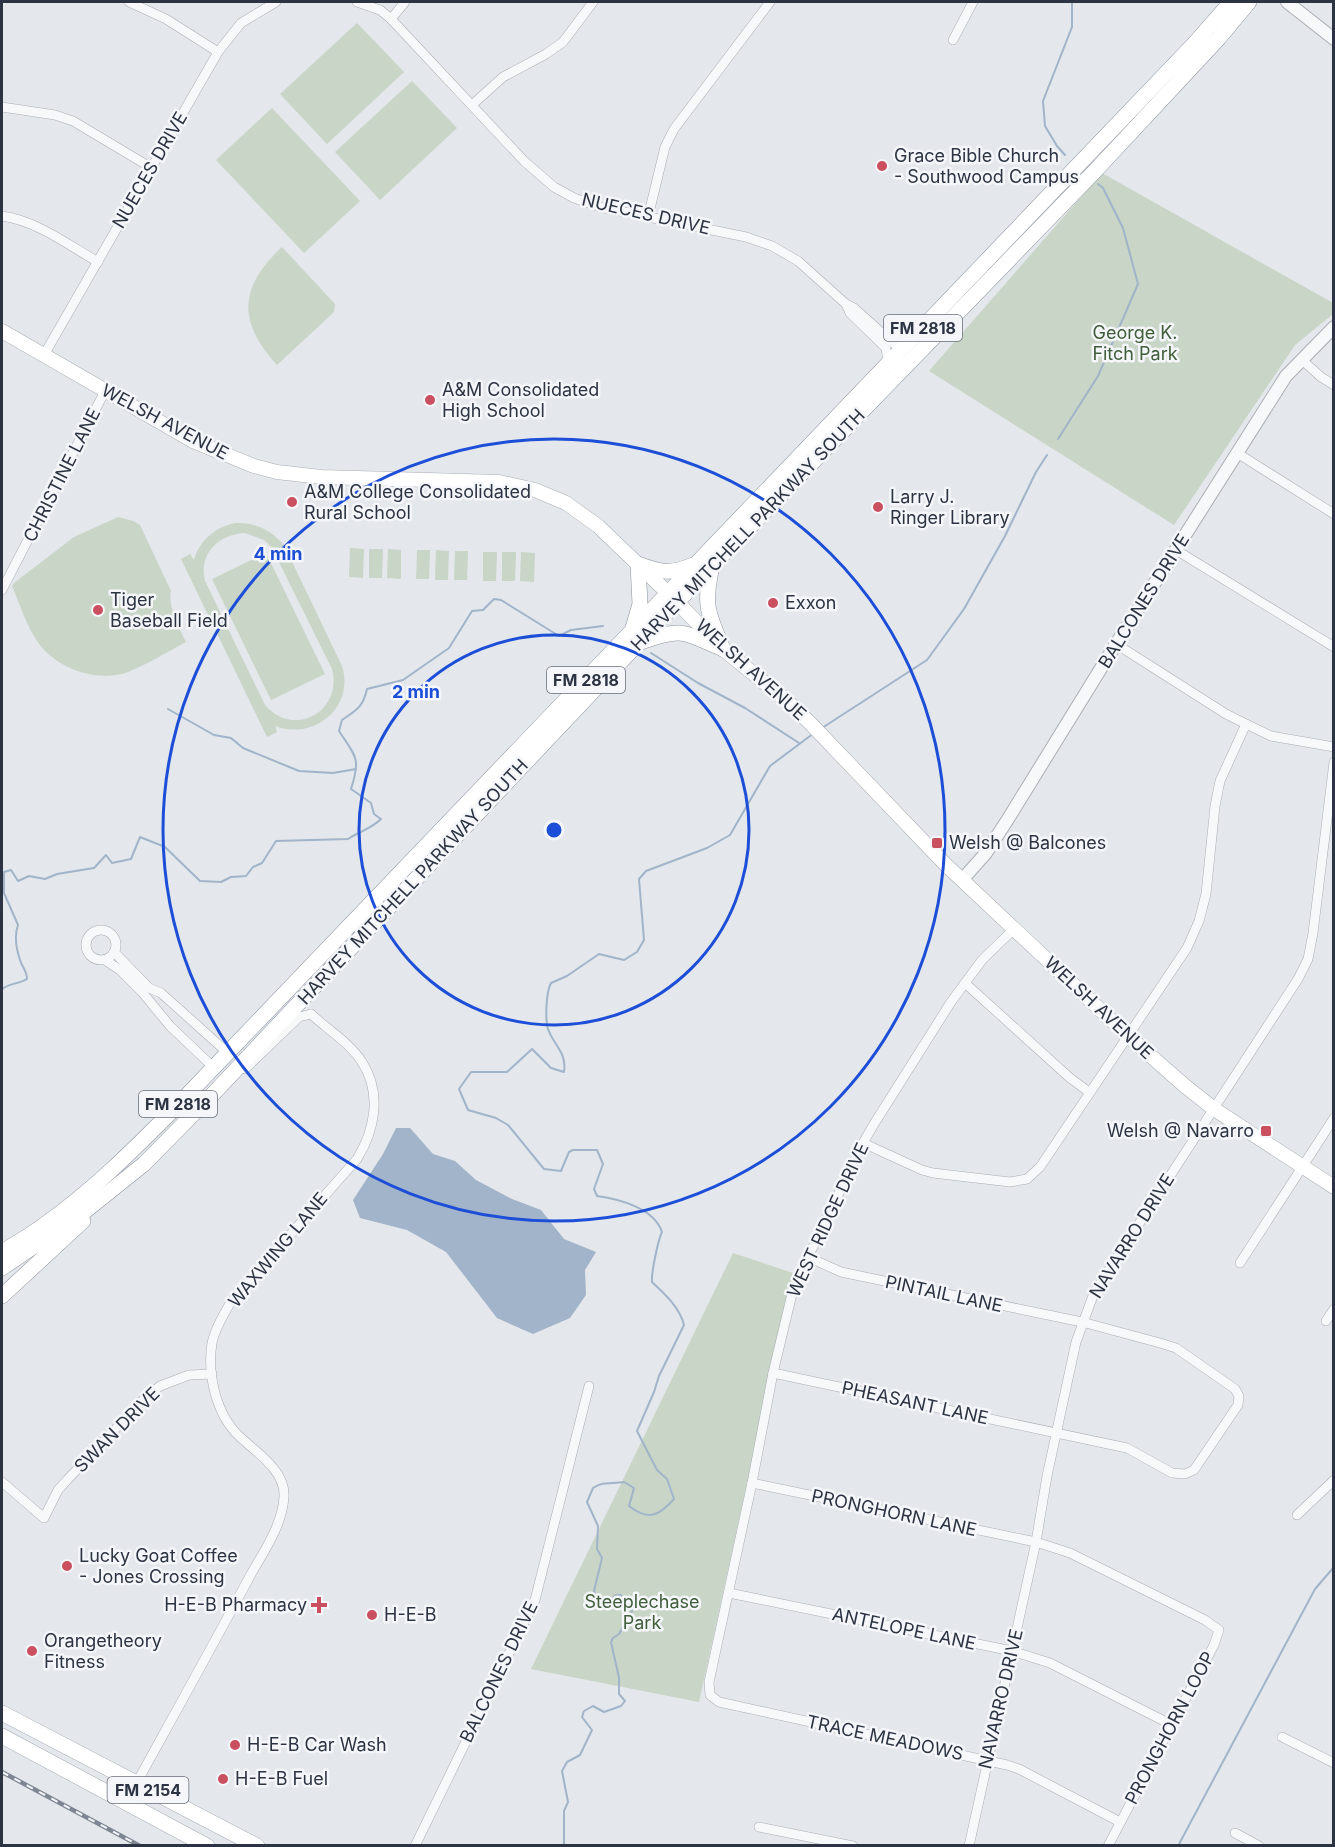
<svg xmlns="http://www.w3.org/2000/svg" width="1335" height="1847" viewBox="0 0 1335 1847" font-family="Inter,sans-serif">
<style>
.green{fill:#c9d5c6;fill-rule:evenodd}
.water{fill:#a1b4c9}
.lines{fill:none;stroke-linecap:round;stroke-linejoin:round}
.stream{stroke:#a1b4c9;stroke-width:2}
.minor-casing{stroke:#a9aeb5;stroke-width:10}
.tertiary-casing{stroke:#a9aeb5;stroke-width:14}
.secondary-casing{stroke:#a9aeb5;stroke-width:15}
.primary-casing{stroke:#a4abb7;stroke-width:16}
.trunk-casing{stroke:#8c94a1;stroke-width:16}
.minor{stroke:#f7f8fa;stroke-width:9}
.tertiary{stroke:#f7f8fa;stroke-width:12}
.secondary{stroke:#fff;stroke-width:14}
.primary{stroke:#fff;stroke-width:15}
.trunk{stroke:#fff;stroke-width:15}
.rail-casing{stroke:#7e8694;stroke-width:4.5}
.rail{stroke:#f4f6f9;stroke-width:2;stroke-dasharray:7;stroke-linecap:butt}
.ring{fill:none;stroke:#1d4ed8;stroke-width:3}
.poi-dot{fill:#ca505f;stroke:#f4f6f9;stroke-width:2}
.labels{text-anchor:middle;stroke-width:5;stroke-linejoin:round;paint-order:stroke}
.shield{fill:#f4f6f9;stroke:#686e7a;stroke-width:1.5}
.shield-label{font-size:16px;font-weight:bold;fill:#2c3443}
.poi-label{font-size:18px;fill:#2c3443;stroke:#f4f6f9;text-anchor:start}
.street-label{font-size:18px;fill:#2c3443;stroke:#f4f6f9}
.park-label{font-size:18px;fill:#405e3a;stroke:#f4f6f9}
.centre{fill:#1d4ed8;stroke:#f4f6f9;stroke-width:3}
.ring-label{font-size:18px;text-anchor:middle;font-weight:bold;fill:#1d4ed8;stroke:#f4f6f9;stroke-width:5;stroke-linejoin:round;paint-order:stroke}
</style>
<rect width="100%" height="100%" fill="#e4e7eb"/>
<g class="green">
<path d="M357,23L404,72L327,144L280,94Z"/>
<path d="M412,81L457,128L380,200L335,152Z"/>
<path d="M272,108L360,201L304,253L216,160Z"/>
<path d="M1102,173L1333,303V314L1295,345L1174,525L929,371Z"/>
<path d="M282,247L335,304L334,312L277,365C237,321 239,287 282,247Z"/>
<path d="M118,517L133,521L140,525L171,591C167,604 180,630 186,642C167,652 148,664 128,672C97,683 56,669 37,641C26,625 20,604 12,586L14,583L74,537Z"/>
<path d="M235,523C255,522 271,530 284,545L342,666C355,707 314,741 275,726L277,732L267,737L181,559L190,554L194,560C200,540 214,528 235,523ZM245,533L264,540L272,548L332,669C343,711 294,739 265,705L205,581C198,554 219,534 245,533Z"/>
<path d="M350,548L364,549L363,578L349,577Z"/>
<path d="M369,549H383L382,578H369Z"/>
<path d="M388,549L401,550V579L387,578Z"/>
<path d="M417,550H430L429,579H416Z"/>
<path d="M436,550L449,551L448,580H435Z"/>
<path d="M455,551H468L467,580H454Z"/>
<path d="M483,552H497L496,581H483Z"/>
<path d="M502,552H516L515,581H502Z"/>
<path d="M521,552L535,553L534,582L520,581Z"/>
<path d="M266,553L325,674L271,700L212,579Z"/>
<path d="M733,1253L793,1273L699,1702L531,1669Z"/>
</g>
<path class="water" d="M396,1128H410L433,1154L455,1161L476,1180L512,1199L541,1210L564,1239L596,1252L585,1270L586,1295L570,1318L533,1334L497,1318L446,1252L407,1230L360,1218L353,1200L383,1154Z"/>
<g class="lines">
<g class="stream">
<path d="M1065,155L1057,146L1045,126L1043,101L1072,27V2"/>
<path d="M1058,439L1098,376L1138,284L1123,228L1103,188L1098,184"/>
<path d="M651,653L698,683L745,708L799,743"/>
<path d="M168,709L214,735L231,738L243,748L299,771L333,773L356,769"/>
<path d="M822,728L927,660L964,609L1005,536L1036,472L1047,455"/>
<path d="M2,989C10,983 19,984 27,979C27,971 22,967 20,960C16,948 14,936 18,925L4,893V872L11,870L18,881L29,876L45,879L57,874L94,868L106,855L112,863L131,859L140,837L165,847L200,881L221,882L231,877L246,876L253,867L262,863L276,841L348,839C360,831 371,829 381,819L374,814L371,803L351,789C361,758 356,757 339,731L342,720C357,710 363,707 367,689L403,680L449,648L472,611L483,610L494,599L501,600L559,636L571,630L603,626"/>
<path d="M564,1846V1811L568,1802L562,1771L567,1762L580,1755L592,1730L582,1717L584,1711L593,1706L604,1712L621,1706L625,1701L619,1694V1678L611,1642L613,1638L619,1634L632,1611L621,1595H616L604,1604L599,1603L594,1591L602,1558L597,1549L598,1526L587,1502L593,1488C603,1481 612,1484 624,1482L634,1488L629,1506C648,1521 659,1516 674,1499L667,1479L657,1470L637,1431L654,1392L659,1376L684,1325C680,1308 665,1294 652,1282C651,1274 658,1240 662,1232C654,1208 619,1199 597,1196L594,1189L603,1164L597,1150H573L569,1152L561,1171L544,1169L508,1125L496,1118L468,1110L459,1089L471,1072H507L532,1049L551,1068L564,1072C567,1052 554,1046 548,1029C545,1019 546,992 551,983L567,976L599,954L624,960L637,952L644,940L639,879L646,871L707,848L730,835L770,766L814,733"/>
<path d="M1178,1846L1315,1589L1334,1567"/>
</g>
<defs>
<g id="minor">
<path d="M129,2L166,19L218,52"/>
<path d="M357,2L380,10L390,18L524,161L554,187L574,198L600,207L746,237L772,246L798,261L846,304L854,308L902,351"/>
<path d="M391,19L405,2"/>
<path d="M953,40L973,2"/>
<path d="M472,105L503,77L546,54L563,42L593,2"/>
<path d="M2,107L55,115L73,121L150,167"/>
<path d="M2,216C37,221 67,244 98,262"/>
<path d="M648,217L665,147L674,129L770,2"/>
<path d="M846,304L850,313L886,348L888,363"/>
<path d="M44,355L218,52L241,23L276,2"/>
<path d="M1301,359L1321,377L1334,385"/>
<path d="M1237,453L1334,514"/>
<path d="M1176,550L1334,647"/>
<path d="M2,590L105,391"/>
<path d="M1116,644L1226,714L1246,724L1271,736L1334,747"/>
<path d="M1014,929L982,960L951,1002L874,1124L863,1143L796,1282L791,1298L773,1373L752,1483L709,1682L710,1695L719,1702L1007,1765L1019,1769L1120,1822"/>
<circle cx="101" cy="945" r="15"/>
<path d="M114,952L149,988L161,993L228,1053"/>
<path d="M105,960L120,970L142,992L170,1026L213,1067"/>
<path d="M965,983L1070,1078L1089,1092"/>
<path d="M245,1069L299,1017L311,1014"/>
<path d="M863,1143L922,1170L933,1173L1010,1182L1027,1179L1040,1167L1187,948L1199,921L1206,894L1215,806L1220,781L1246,724"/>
<path d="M1240,1263L1334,1118"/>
<path d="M1326,1321L1334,1309"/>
<path d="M773,1373L1127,1448L1172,1473L1185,1474L1194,1470L1238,1405L1239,1396L1235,1389L1176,1348L1160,1343L1082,1322L841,1272L808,1257"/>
<path d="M2,1482L44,1518L58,1490L67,1480L145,1398L160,1386L189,1375L212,1374"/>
<path d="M752,1483L1036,1542L1070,1553L1205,1620L1219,1630L1214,1645L1108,1846"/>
<path d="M1297,1515L1334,1480"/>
<path d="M729,1593L1012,1651L1050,1663L1172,1725"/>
<path d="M1282,1737L1334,1763"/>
<path d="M136,1784C174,1715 213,1645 250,1576C264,1551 282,1526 284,1497C286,1471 256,1452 240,1437C216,1415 207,1374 212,1343C215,1329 223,1315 231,1302L357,1159C375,1130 382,1093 362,1062C350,1043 327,1029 311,1014"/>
<path d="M759,1827L853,1846"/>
<path d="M1235,1833L1259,1846"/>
<path d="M415,1846L535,1600L589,1386"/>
<path d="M969,1846L1036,1542L1047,1476L1076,1342L1094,1293L1298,979L1308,959L1313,933L1334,762"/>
</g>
<g id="tertiary">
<path d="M1287,2L1334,39"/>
<path d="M962,880L986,853L1008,819L1116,644L1286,376L1334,327"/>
</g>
<path id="secondary" d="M2,331L193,441L254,466L277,472L321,477L499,482L535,490L566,503L598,526L669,594L723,649L787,701L810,723L945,864L1127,1035L1185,1086L1214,1109L1334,1187"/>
<g id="primary">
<path d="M2,1713L257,1846"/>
<path d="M2,1736L207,1846"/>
</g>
<g id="trunk">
<path d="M712,566C703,606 708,613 723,649"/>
<path d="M633,628L640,604L638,564C660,572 670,575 693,565"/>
<path d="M641,642C684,627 683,632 723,649"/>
<path d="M2,1252C16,1243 31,1235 44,1225C91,1192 131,1152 171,1112L1195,43L1231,2"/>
<path d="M2,1268L84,1212L144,1164L212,1095L677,602L1095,171L1219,38L1249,2"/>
<path d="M2,1296L83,1221"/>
</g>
</defs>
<use href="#minor" class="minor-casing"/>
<use href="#tertiary" class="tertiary-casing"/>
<use href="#secondary" class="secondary-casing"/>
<use href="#primary" class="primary-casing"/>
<use href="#trunk" class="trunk-casing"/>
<use href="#minor" class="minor"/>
<use href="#tertiary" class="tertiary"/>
<use href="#secondary" class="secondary"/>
<use href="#primary" class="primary"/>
<use href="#trunk" class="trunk"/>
<defs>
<path id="rail" d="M2,1772L140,1846"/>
</defs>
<use href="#rail" class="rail-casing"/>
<use href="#rail" class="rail"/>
</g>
<g class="ring">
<circle cx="554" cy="830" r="195"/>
<circle cx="554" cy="830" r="391"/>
</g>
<g class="poi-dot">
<circle cx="882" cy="166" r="6"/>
<circle cx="430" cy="400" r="6"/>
<circle cx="292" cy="502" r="6"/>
<circle cx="878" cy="507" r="6"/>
<circle cx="773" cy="603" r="6"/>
<circle cx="98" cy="610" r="6"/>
<rect x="931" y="837" width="12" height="12" rx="3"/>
<rect x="1260" y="1125" width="12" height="12" rx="3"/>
<circle cx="67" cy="1566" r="6"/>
<path d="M316 1596h6v6h6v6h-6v6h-6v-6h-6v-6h6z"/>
<circle cx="372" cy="1615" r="6"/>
<circle cx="32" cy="1651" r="6"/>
<circle cx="235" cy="1745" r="6"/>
<circle cx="223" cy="1779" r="6"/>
</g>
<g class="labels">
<g class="shield">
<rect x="884" y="315" width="78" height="26" rx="4.5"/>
<rect x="547" y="667" width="78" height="26" rx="4.5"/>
<rect x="139" y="1091" width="78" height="26" rx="4.5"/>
<rect x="107.5" y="1777" width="81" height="26" rx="4.5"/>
</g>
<g class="shield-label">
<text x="923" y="334">FM 2818</text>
<text x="586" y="686">FM 2818</text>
<text x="178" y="1110">FM 2818</text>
<text x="148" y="1796">FM 2154</text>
</g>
<g class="poi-label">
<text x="894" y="162">Grace Bible Church<tspan x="894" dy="21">- Southwood Campus</tspan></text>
<text x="442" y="396">A&amp;M Consolidated<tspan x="442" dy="21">High School</tspan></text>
<text x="304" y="498">A&amp;M College Consolidated<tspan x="304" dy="21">Rural School</tspan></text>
<text x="890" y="503">Larry J.<tspan x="890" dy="21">Ringer Library</tspan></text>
<text x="110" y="606">Tiger<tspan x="110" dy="21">Baseball Field</tspan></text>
<text x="785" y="609">Exxon</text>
<text x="949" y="849">Welsh @ Balcones</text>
<text x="1254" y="1137" text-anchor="end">Welsh @ Navarro</text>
<text x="79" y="1562">Lucky Goat Coffee<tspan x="79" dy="21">- Jones Crossing</tspan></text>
<text x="307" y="1611" text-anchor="end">H-E-B Pharmacy</text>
<text x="384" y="1621">H-E-B</text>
<text x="44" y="1647">Orangetheory<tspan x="44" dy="21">Fitness</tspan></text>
<text x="247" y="1751">H-E-B Car Wash</text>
<text x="235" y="1785">H-E-B Fuel</text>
</g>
<g class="street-label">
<text transform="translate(150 170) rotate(-60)" y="6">NUECES DRIVE</text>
<text transform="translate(646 214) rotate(13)" y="6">NUECES DRIVE</text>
<text transform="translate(165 422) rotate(28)" y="6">WELSH AVENUE</text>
<text transform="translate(62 475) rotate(-63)" y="6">CHRISTINE LANE</text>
<text transform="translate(748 530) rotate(-46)" y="6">HARVEY MITCHELL PARKWAY SOUTH</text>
<text transform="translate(1144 601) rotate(-58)" y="6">BALCONES DRIVE</text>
<text transform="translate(751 670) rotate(42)" y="6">WELSH AVENUE</text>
<text transform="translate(413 882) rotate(-47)" y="6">HARVEY MITCHELL PARKWAY SOUTH</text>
<text transform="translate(1099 1008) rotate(43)" y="6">WELSH AVENUE</text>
<text transform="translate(828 1220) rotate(-65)" y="6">WEST RIDGE DRIVE</text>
<text transform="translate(1132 1236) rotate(-58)" y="6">NAVARRO DRIVE</text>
<text transform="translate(278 1250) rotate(-50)" y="6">WAXWING LANE</text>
<text transform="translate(944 1294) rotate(12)" y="6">PINTAIL LANE</text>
<text transform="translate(915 1403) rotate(12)" y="6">PHEASANT LANE</text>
<text transform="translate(117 1430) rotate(-45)" y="6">SWAN DRIVE</text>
<text transform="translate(894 1513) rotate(12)" y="6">PRONGHORN LANE</text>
<text transform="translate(904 1629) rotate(12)" y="6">ANTELOPE LANE</text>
<text transform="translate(499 1672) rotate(-64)" y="6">BALCONES DRIVE</text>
<text transform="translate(1001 1699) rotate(-77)" y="6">NAVARRO DRIVE</text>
<text transform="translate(1170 1728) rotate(-62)" y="6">PRONGHORN LOOP</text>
<text transform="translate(885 1738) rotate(12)" y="6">TRACE MEADOWS</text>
</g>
<g class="park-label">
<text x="1135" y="339">George K.<tspan x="1135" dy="21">Fitch Park</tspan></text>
<text x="642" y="1608">Steeplechase<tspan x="642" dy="21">Park</tspan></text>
</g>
</g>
<circle cx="554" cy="830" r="9" class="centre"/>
<g class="ring-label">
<text x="278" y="560">4 min</text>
<text x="416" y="698">2 min</text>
</g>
<rect width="1335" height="1847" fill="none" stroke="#2c3443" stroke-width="6"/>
</svg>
